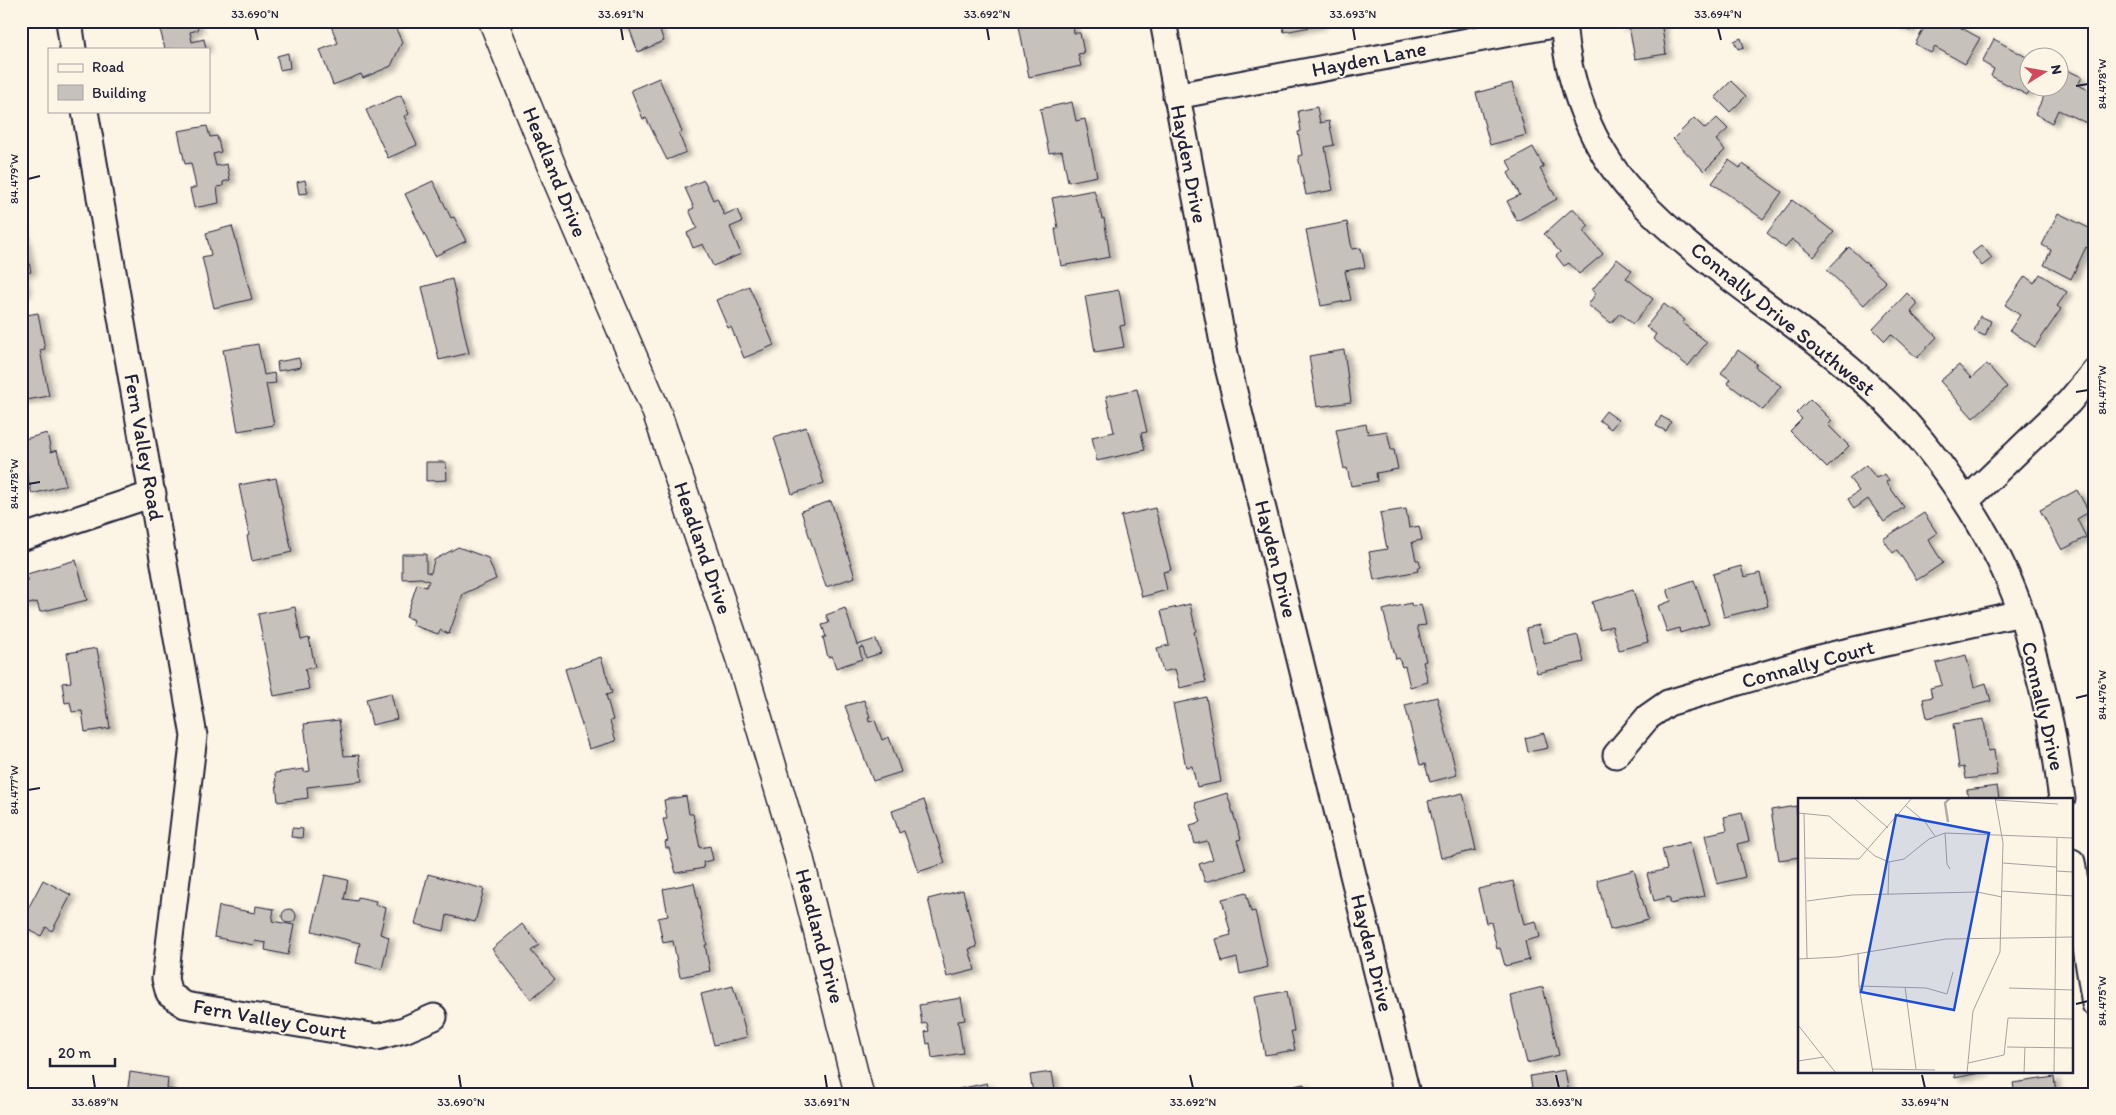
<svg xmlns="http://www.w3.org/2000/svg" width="2116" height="1115" viewBox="0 0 2116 1115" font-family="Itim,sans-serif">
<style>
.building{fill:#c6c1bb;stroke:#22223b;filter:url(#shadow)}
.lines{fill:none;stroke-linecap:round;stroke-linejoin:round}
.minor-casing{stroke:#22223b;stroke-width:29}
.major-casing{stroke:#22223b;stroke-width:31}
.minor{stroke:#fcf5e5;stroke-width:25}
.major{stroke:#fcf5e5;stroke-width:28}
.ticks{fill:none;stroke:#22223b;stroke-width:2}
.labels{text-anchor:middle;stroke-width:4;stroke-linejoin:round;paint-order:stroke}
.street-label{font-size:21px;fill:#22223b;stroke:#fcf5e5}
.inset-river{fill:none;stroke:#b2adab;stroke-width:2.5}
.inset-road{fill:none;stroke:#a5a1a1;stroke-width:1}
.view{fill:#1d4ed8;fill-opacity:0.15;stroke:#1d4ed8;stroke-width:2.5}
.inset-edge{fill:none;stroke:#22223b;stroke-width:2.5}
.neatline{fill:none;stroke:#22223b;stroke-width:2}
.ticks-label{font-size:12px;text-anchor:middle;fill:#22223b}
</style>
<defs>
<filter id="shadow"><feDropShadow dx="5.5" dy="3" stdDeviation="2.5" flood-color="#0004"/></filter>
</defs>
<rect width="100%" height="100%" fill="#fcf5e5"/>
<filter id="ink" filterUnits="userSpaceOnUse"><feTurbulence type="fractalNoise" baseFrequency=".02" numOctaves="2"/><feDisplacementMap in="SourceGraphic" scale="10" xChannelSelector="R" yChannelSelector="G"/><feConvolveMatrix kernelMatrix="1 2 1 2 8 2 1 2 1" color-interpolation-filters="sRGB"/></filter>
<g filter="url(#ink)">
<g class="building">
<path d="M158,21H196L198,30L190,32L192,42L204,39L206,49H165Z"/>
<path d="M329,21H365L368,28L381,23L396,29L402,42L391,66L363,78L361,74L333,85L320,50L338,43Z"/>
<path d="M618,21H656L664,41L638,52L628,25L621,28Z"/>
<path d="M1018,21H1072L1074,33H1080L1084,53L1078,54L1081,66L1029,77Z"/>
<path d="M1282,21H1321V25L1284,32Z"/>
<path d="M1619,21H1661L1666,54L1635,59L1629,26L1620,27Z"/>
<path d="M1888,21H1914L1910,31Z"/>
<path d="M1928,21H1956L1954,24L1980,38L1965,64L1935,47L1931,53L1915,44Z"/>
<path d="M1741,38L1744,47L1738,49L1734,41Z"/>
<path d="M1994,39L2028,58V88H2031L2027,95L1991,76L1994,69L1982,62Z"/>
<path d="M288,53L290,68L280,70L277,56Z"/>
<path d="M2058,66L2082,77L2078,85L2095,93V117L2091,125L2058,110L2052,123L2035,114L2048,88H2058Z"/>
<path d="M659,78L682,132L679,134L686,152L667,160L646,118L643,119L631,90Z"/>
<path d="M1731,81L1746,96L1730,112L1715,97Z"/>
<path d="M1512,83L1526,135L1490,145L1476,93Z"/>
<path d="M401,95L409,114L404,116L417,145L388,158L366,110Z"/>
<path d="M1072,102L1076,121L1085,119L1097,176L1068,182L1062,151L1049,153L1040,109Z"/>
<path d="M1317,107L1320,123L1329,121L1334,145L1325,147L1333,190L1306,195L1298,156L1302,155L1298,132L1301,131L1298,111Z"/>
<path d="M1694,118L1705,129L1717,118L1728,129L1716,140L1725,150L1704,171L1673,139Z"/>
<path d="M207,126L210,137L217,136L221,152L213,154L216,166L227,164L230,180L223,182V186L217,187L219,203L194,208L190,189L196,187L191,163L185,164L178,131Z"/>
<path d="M1533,147L1544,167L1540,169L1557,199L1517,221L1507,201L1520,195L1508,173L1512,170L1507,161Z"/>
<path d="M1729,160L1740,168L1743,164L1782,192L1763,219L1712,183Z"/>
<path d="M305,180L308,193L299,194L297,182Z"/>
<path d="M704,180L713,200L717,198L724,215L737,209L742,222L730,227L741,254L713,266L703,244L693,248L687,233L697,228L689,210L694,208L685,188Z"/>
<path d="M433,181L451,218L454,217L466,241L435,256L405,194Z"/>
<path d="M1094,190L1099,209H1100L1102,219L1104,218L1110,257L1061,266L1055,229L1058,228L1052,198Z"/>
<path d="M1792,200L1834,232L1814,257L1792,239L1785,248L1767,233Z"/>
<path d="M1573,208L1589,226L1583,231L1603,254L1579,274L1569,263L1564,266L1556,256L1560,252L1544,234Z"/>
<path d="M2058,213L2095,231V252L2086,247L2071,279L2044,265L2051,250L2042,245Z"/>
<path d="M1347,222L1352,249L1361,248L1365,267L1345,271L1351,300L1321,306L1306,230Z"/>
<path d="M21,224L31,272L22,274L26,293L21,294Z"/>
<path d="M232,226L252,299L214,308L202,257L211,255L206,233Z"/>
<path d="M1982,245L1992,258L1982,266L1972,253Z"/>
<path d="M1849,247L1886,282L1864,305L1827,270Z"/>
<path d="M1617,259L1632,271L1626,278L1653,299L1633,324L1620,313L1611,323L1588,305L1596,293L1592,290Z"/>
<path d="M2040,274L2067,292L2057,306L2061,309L2035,347L2010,330L2020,315L2005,305L2025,276L2034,283Z"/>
<path d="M452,279L469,353L439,360L422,287Z"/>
<path d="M749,286L774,345L744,358L731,327L728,328L716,300Z"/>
<path d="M1119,290L1125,325L1120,326L1124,347L1095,352L1085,296Z"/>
<path d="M1907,293L1918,304L1911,312L1937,337L1917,358L1891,334L1885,341L1873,329Z"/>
<path d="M1664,304L1685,320L1682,323L1707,342L1688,366L1653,339L1656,334L1646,327Z"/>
<path d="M38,313L45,349L40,350L49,396L21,401V316Z"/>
<path d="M1980,316L1991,321L1985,336L1974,331Z"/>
<path d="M258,344L264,375L274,373L276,383L266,384L274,425L238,431L223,350Z"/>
<path d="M1344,350L1351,402L1317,407L1309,356Z"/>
<path d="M1738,350L1757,364L1755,367L1781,386L1763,410L1727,383L1730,379L1721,373Z"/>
<path d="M299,358L301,367L278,371L277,362Z"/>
<path d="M1987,364L2007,387L1973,418L1940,381L1959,365L1971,378Z"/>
<path d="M1137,389L1147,432L1141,433L1145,450L1097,461L1092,437L1114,432L1106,396Z"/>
<path d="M1810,399L1832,421L1828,425L1849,446L1827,468L1790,431L1802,419L1796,413Z"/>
<path d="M1606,411L1618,420L1611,429L1599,420Z"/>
<path d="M1661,416L1671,422L1666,431L1656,426Z"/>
<path d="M1366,424L1368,434L1387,431L1391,450H1394L1398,469L1376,473L1377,481L1351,486L1347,468L1344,469L1336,430Z"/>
<path d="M806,427L824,483L792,494L774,438Z"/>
<path d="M47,433L51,452L57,450L66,485L32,494L21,454V440Z"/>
<path d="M426,462H446L447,480L426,481Z"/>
<path d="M1866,465L1876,478L1885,474L1889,480L1886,482L1904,507L1884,522L1868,499L1854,509L1848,499L1859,491L1849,478Z"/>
<path d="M276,478L292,552L252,561L247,536L249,535L239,485Z"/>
<path d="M2077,490L2089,512L2077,519L2086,537L2062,550L2040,510Z"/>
<path d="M831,501L855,577L826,587L801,511Z"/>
<path d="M1155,508L1171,570L1163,572L1167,590L1142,597L1121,516Z"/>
<path d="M1406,509L1409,528L1419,526L1422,540L1412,542L1416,560H1419L1421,567L1417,568L1418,571L1374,580L1369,552L1387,549L1380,513Z"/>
<path d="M1924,513L1937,533L1928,539L1943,563L1917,580L1897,550L1893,553L1883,539Z"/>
<path d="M458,547L488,558L496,579L463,594L449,634L440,630L438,634L412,625L414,620L406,617L417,584L426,587L429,581L421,578L402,579V554H426V572L431,573L434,560Z"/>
<path d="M76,560L87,600L40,612L37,602L21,606V582L28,580L27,574Z"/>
<path d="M1741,566L1744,577L1760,573L1768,606L1724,617L1713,574Z"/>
<path d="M1694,580L1709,624L1680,633L1679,628L1667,632L1658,606L1671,601L1667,589Z"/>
<path d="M1633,590L1648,642L1619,650L1612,626L1600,629L1592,602Z"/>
<path d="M1411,603L1412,607L1421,604L1426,625L1417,626L1426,661L1423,662L1428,682L1410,687L1405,666L1402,667L1399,658L1396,659L1383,610Z"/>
<path d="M1190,604L1196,631L1194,632L1206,682L1180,688L1175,669L1163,672L1157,648L1169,645L1161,611Z"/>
<path d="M295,607L301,640L309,638L315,667L305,669L309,689L274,696L258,614Z"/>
<path d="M2095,607V636L2090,608Z"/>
<path d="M845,608L857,645L876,639L881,653L866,658L863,647L859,648L862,659L836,668L832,656L828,657L826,650L823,637H826L822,625L829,623L826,615Z"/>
<path d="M1539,625L1544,643L1578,635L1584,662L1537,673L1526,628Z"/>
<path d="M2095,645V663L2092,664L2089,646Z"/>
<path d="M97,648L110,728L85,732L82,711L72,712L70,702L65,703L62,683L71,682L67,653Z"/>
<path d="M1966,655L1974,687L1986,683L1991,701L1927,718L1923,699L1932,697L1930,688L1942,685L1936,663Z"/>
<path d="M601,657L612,693L606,695L613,720L610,721L616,741L589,749L565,669Z"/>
<path d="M391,693L397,719L372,725L366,699Z"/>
<path d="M1206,697L1221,782L1197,787L1192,766L1186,767L1173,704Z"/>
<path d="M1437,697L1457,775L1430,782L1425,764L1420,765L1405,705Z"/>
<path d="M864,700L870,717H868L869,722L875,720L882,740L889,737L901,772L873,781L845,706Z"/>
<path d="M1984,719L1988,751L1994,750L1997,775L1966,779L1964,767L1959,768L1953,724Z"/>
<path d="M339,720L344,756L359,755L362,781L307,787L308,798L278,802L275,773L304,769V772L310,771L304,724Z"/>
<path d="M1544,733L1548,748L1528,752L1525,738Z"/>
<path d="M1997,786L1999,799H1968L1967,790Z"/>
<path d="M1227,793L1241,839L1237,840L1246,870L1205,882L1199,864L1213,859L1207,841L1195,844L1190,825L1201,822L1195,803Z"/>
<path d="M1463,793L1476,850L1441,858L1428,801Z"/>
<path d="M686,796L689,814H693L700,848L710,846L713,860L703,862L704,868L676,873L669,848H666L665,842L668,841L663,819H667L664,800Z"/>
<path d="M924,800L945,863L918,872L904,831L899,833L892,811Z"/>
<path d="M1796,806L1800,834V857L1779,860L1771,810Z"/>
<path d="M1742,813L1749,841L1737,844L1745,877L1717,884L1705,835L1727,830L1724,817Z"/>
<path d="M292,828L303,829L302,838L291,837Z"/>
<path d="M1690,842L1704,896L1671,904L1669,897L1654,901L1647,874L1667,869L1662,849Z"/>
<path d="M1634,870L1648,920L1610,930L1597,880Z"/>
<path d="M428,874L484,889L475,922L447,915L444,931L415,924Z"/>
<path d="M325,875L348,880L344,899L357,901L358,897L376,901L375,905L386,908L380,934L389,937L382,969L356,963L360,943L312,931Z"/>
<path d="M43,880L71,895L52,931L46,927L41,936L21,926V922Z"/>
<path d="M1513,881L1524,924L1536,921L1540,937L1525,941L1529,960L1505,966L1500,948L1497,949L1491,922L1486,923L1478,889Z"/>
<path d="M694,883L707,945H705L710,971L680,977L673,941L663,943L658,918L668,916L663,889Z"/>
<path d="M963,890L977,947L969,949L975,970L947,977L928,899Z"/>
<path d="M1246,893L1251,912L1255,911L1268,967L1240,974L1237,958L1222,962L1216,939L1231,935L1222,899Z"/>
<path d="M219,906L255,913L256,906L274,909L272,921L294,925L288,955L265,950L266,943L254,941L253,945L214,937Z"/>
<circle cx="289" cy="916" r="7"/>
<path d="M522,924L539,945L531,951L555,979L531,999L492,949Z"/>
<path d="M733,986L747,1037L714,1045L701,994Z"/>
<path d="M1543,987L1559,1055L1527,1063L1510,995Z"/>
<path d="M1287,991L1294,1031H1291L1295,1050L1265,1055L1255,997Z"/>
<path d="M961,998L965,1020L958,1021L963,1053L932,1058L930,1043L927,1044L925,1032L929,1031L927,1023L922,1024L919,1005Z"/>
<path d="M1565,1070L1569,1094H1533L1530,1076Z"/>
<path d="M1954,1071H1984V1072L1955,1078Z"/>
<path d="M130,1072L168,1078L167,1089L200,1094H127Z"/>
<path d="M1052,1072L1055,1090L1033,1093L1030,1075Z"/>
<path d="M2054,1077L2056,1094H2015L2013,1083Z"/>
<path d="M987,1083L990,1094H945V1092Z"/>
<path d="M1304,1084L1307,1094H1275L1274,1090Z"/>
</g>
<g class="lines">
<defs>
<g id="minor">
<path d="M69,21L73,49"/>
<path d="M1163,21L1226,359L1407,1094"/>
<path d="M1563,21C1567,82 1591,147 1633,193C1718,286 1841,341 1921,440C1961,489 2003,555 2022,615C2032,649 2042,684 2049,718C2055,744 2058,772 2062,799"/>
<path d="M1176,96L1563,23"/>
<path d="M85,111L194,736L165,979L169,994L185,1005L377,1037L404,1030L434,1017"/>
<path d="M1966,501L2069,402L2095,371"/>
<path d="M21,538L153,494"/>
<path d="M1616,755L1648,717L1668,703L1823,657L2021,613"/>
<path d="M2072,862L2095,1004"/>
</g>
<path id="major" d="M493,21L558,182L657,413L741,661L799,857L859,1094"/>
</defs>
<use href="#minor" class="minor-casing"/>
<use href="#major" class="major-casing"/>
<use href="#minor" class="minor"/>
<use href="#major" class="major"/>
</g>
</g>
<path class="ticks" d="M255,28L258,40M621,28L623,40M987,28L989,40M1353,28L1355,40M1718,28L1721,40M2076,86L2088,84M28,179L40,176M2076,392L2088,390M28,484L40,482M2076,698L2088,695M28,790L40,788M2076,1004L2088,1001M93,1075L95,1088M459,1075L461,1088M825,1075L827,1088M1190,1075L1193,1088M1556,1075L1559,1088M1922,1075L1925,1088"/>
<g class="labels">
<g class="street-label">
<text transform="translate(1369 59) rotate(-11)" y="7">Hayden Lane</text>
<text transform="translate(1189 164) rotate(79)" y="7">Hayden Drive</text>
<text transform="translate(555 172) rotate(68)" y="7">Headland Drive</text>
<text transform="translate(1783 319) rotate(39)" y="7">Connally Drive Southwest</text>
<text transform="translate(144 447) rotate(80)" y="7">Fern Valley Road</text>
<text transform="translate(703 548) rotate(71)" y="7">Headland Drive</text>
<text transform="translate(1276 559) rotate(76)" y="7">Hayden Drive</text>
<text transform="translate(1808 664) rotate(-15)" y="7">Connally Court</text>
<text transform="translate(2043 706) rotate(77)" y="7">Connally Drive</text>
<text transform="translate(820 936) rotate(75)" y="7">Headland Drive</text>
<text transform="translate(1372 953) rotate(76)" y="7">Hayden Drive</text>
<text transform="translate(270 1019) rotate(10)" y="7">Fern Valley Court</text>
</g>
</g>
<g transform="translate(1798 798)">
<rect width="275" height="275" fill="#fcf5e5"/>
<path class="inset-river" d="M150,24L147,5L152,0"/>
<path class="inset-road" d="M56,0L90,30M197,2L260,6M108,8L127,24L137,38M0,15L31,18L77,58L91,64L106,61L131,41L147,35L275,40M6,15L9,160M147,35L149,66L152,71M6,60L61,61L114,0M205,65L258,69M258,73L275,74M204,93L275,98M90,97L91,64M9,103L54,97L179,94L204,99M60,155L61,188L75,275M0,161L40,159L148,141L275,139M61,188L128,190L149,196L155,174M107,189L118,271M211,190L275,192M0,227L38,275M209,249L275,250M0,263L26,259M170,265L206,257L210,220L275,221M74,271L137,272M169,275L175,213L202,154L205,45L197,0M226,275L227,249M256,275L259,40"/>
<path class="view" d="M98,17L191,35L156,212L63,194Z"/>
<rect width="275" height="275" class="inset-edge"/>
</g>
<rect width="2116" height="1115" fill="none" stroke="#fcf5e5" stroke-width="55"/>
<rect x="48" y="48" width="162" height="65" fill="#fcf5e5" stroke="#a5a1a1"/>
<rect x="58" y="64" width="25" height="8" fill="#fcf5e5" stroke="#a5a1a1"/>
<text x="92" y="72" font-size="15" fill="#22223b">Road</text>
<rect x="58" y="85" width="25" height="15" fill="#c6c1bb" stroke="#a5a1a1"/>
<text x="92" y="98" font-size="15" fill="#22223b">Building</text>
<g transform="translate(2044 72) rotate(79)"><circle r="24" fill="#fcf5e5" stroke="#a5a1a1"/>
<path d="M0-4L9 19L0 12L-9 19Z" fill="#d1495b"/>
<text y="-8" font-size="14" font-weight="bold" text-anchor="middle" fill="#22223b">N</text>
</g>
<path d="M50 1058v8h65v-8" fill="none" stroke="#22223b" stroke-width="2.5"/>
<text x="58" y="1058" font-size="15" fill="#22223b" stroke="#fcf5e5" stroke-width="4" paint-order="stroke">20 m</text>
<rect x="28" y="28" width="2060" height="1060" class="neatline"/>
<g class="ticks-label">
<text x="255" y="18">33.690°N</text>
<text x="621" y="18">33.691°N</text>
<text x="987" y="18">33.692°N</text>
<text x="1353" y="18">33.693°N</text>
<text x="1718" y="18">33.694°N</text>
<text transform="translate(2102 84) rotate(-90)" y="4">84.478°W</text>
<text transform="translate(14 179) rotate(-90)" y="4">84.479°W</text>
<text transform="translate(2102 390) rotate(-90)" y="4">84.477°W</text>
<text transform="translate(14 484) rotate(-90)" y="4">84.478°W</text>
<text transform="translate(2102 695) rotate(-90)" y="4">84.476°W</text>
<text transform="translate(14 790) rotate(-90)" y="4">84.477°W</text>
<text transform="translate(2102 1001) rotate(-90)" y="4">84.475°W</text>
<text x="95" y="1106">33.689°N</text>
<text x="461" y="1106">33.690°N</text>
<text x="827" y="1106">33.691°N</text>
<text x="1193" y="1106">33.692°N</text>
<text x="1559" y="1106">33.693°N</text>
<text x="1925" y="1106">33.694°N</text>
</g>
</svg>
